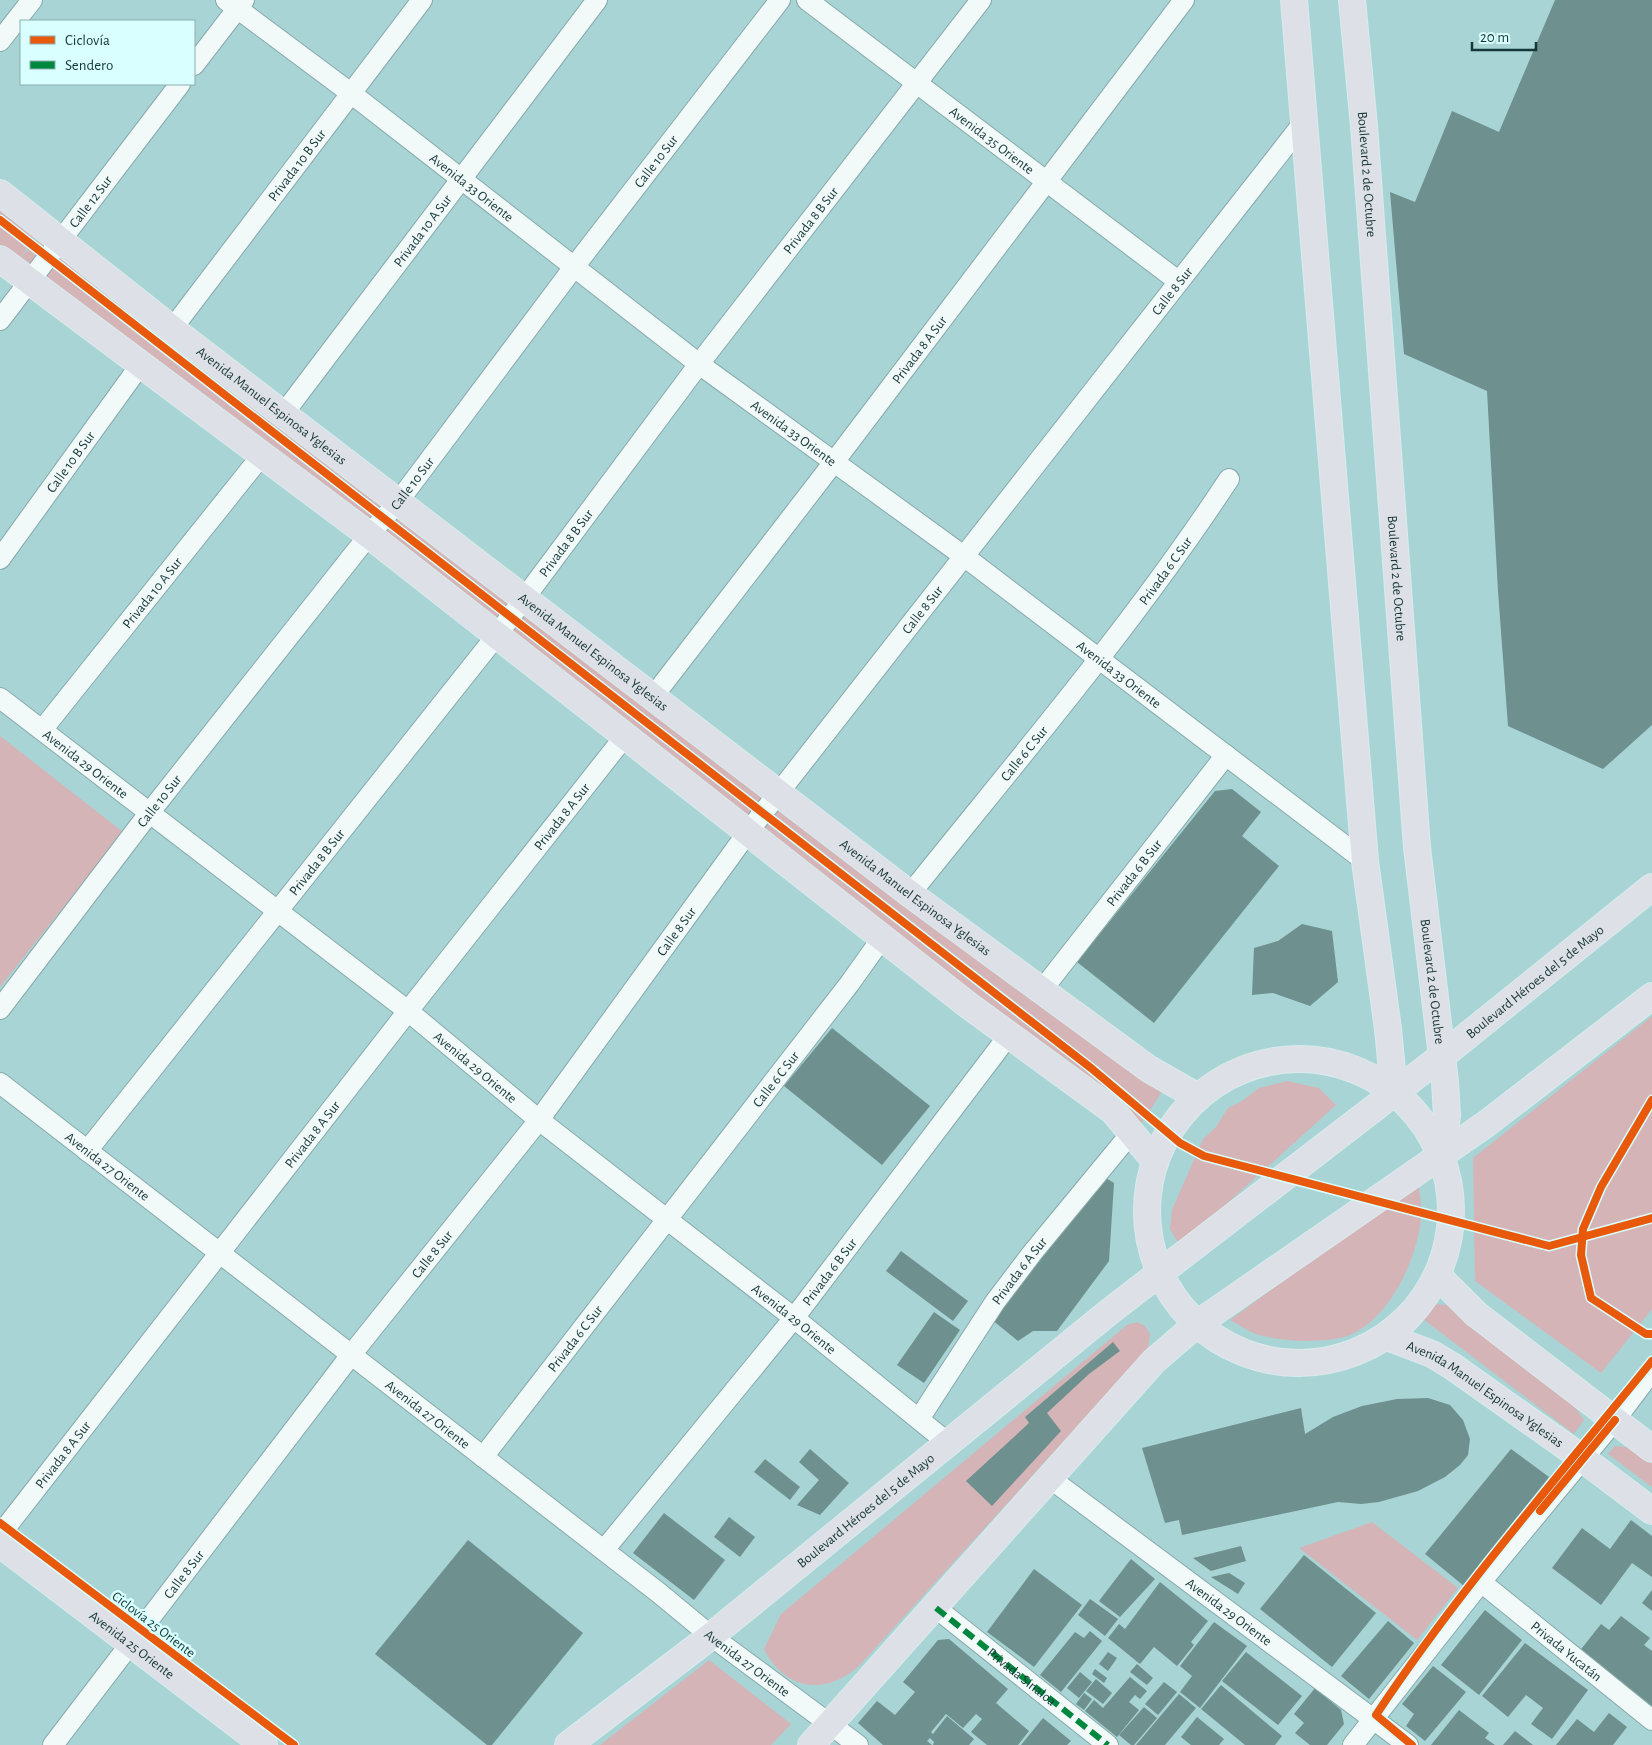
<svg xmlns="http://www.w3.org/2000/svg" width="1652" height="1745" viewBox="0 0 1652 1745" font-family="'Alegreya Sans',sans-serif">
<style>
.green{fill:#d5b4b7}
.building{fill:#6e908e}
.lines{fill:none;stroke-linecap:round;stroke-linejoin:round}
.minor-casing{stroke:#87aaab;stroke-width:22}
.major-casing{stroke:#d8ecec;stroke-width:28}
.minor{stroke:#f2f9f9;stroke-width:20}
.major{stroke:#dee0e7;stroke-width:26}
.quiet{stroke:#00873e;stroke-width:6;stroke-dasharray:12 6;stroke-linecap:butt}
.cycleway-casing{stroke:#d9ffff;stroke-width:11}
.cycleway{stroke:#e8590c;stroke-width:8}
.labels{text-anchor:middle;stroke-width:5;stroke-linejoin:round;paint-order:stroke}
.street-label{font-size:14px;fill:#163738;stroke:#d9ffff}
</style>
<rect width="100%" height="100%" fill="#a8d4d5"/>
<g class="green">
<path d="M0,203L39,233L20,258L42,236L769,794L746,824L0,251Z"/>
<path d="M0,736L123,832L0,987Z"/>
<path d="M783,804L1165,1087L1141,1124L758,835Z"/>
<path d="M1652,1016V1309L1601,1373L1475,1281L1473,1158Z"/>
<path d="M1287,1081L1319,1088L1336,1105L1180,1246L1170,1229L1172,1210L1203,1139L1216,1127L1228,1108L1242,1101L1259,1088Z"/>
<path d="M1418,1181C1419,1193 1423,1207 1421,1219C1417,1259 1390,1318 1350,1335C1326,1344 1281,1342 1256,1334C1247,1331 1238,1324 1230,1320Z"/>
<path d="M1435,1304L1455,1306L1560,1386L1584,1420L1574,1434L1423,1319Z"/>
<path d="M1137,1322L1145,1326L1150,1334L1148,1349L860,1665C826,1696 785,1691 764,1649L781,1614L1127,1325Z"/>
<path d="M1615,1446L1635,1448L1652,1461V1487L1608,1454Z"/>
<path d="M1372,1522L1458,1588L1417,1640L1299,1548Z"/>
<path d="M709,1660L791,1724L771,1745H600Z"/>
</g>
<g class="building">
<path d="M1555,0H1652V725L1603,769L1508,726L1498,591L1487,391L1404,354L1390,192L1415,202L1452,111L1499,132Z"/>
<path d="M1232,789L1261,812L1242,836L1279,866L1154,1023L1077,962L1215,791Z"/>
<path d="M1302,924L1332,931L1338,982L1310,1006L1273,993L1252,995L1254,948L1278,941Z"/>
<path d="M832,1028L930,1106L882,1165L784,1086Z"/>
<path d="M1106,1178L1114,1183L1109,1261L1057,1331H1033L1018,1341L991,1319Z"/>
<path d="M901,1251L968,1301L953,1321L886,1271Z"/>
<path d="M934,1312L960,1330L924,1383L897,1365Z"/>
<path d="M1113,1342L1120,1351L1089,1374L1047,1413L1061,1431L992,1506L966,1481L1029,1423L1025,1417Z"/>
<path d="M1428,1398L1450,1405L1463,1420L1470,1439L1468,1455L1460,1465L1445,1477L1418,1491L1379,1502L1361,1504L1338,1502L1182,1535L1179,1520L1165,1523L1142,1448L1301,1408L1305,1434L1333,1417L1362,1406L1397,1399Z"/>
<path d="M810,1449L849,1483L820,1515L797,1505L819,1480L799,1462Z"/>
<path d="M1511,1449L1549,1477L1464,1586L1425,1554Z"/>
<path d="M765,1459L800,1487L790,1500L754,1472Z"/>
<path d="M664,1513L725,1560L694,1600L633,1553Z"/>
<path d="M729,1517L755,1537L740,1557L714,1537Z"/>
<path d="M1631,1520L1652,1536V1577L1632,1563L1601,1605L1552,1568L1582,1528L1610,1549Z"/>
<path d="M468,1540L583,1633L492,1745H487L375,1654Z"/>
<path d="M1241,1546L1246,1561L1211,1571L1193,1558Z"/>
<path d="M1304,1555L1376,1613L1332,1667L1260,1609Z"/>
<path d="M1131,1559L1155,1579L1120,1617L1099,1601Z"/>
<path d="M1034,1569L1082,1605L1034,1667L987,1632Z"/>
<path d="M1229,1573L1245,1583L1238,1594L1211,1577Z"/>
<path d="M1160,1582L1208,1621L1191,1642L1194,1645L1177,1666L1154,1647L1140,1664L1108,1638L1119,1624L1125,1629Z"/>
<path d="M1652,1590V1611L1642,1603Z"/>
<path d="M1090,1599L1118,1619L1105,1636L1078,1615Z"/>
<path d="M1485,1610L1522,1640L1479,1695L1441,1665Z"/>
<path d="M1621,1616L1650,1638L1644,1645L1652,1651V1709L1578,1653L1601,1624L1609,1630Z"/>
<path d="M1388,1621L1414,1643L1369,1699L1341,1676Z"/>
<path d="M1214,1622L1247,1646L1200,1708L1180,1692L1192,1676L1180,1666Z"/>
<path d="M1090,1631L1102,1641L1061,1692L1040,1675L1075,1632L1084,1638Z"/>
<path d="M949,1639L1008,1689L996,1703L1029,1731L1018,1745H987L971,1732L982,1719L976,1714L963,1728L946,1714L931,1732L933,1734L947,1716L974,1739L969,1745H933L934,1742L930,1738L927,1741L932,1745H883L858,1723L877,1701L895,1715L915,1692L903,1682L938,1640Z"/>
<path d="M1525,1643L1588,1690L1552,1739L1531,1724L1543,1708L1526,1695L1508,1717L1482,1696Z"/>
<path d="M1108,1652L1117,1658L1108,1671L1099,1664Z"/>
<path d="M1246,1652L1302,1696L1278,1725L1222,1681Z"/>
<path d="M1137,1664L1153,1678L1147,1685L1130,1672Z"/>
<path d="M1433,1666L1466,1692L1425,1741L1406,1726L1414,1714L1402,1704Z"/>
<path d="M1095,1669L1107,1678L1104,1683L1092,1674Z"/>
<path d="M1080,1672L1092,1682L1079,1698L1067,1688Z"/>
<path d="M1130,1677L1147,1691L1140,1699L1135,1695L1129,1702L1139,1710L1117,1737L1085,1711L1094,1700L1103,1708Z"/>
<path d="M1096,1679L1112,1693L1103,1704L1086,1691Z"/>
<path d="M1164,1682L1177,1692L1158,1715L1145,1704Z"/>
<path d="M1221,1685L1282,1736L1275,1745H1245L1201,1709Z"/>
<path d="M1315,1688L1341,1710L1344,1724L1327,1745H1310L1295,1733L1304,1723L1294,1714Z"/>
<path d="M1084,1693L1092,1699L1084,1710L1076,1704Z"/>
<path d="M1179,1694L1196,1708L1165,1745H1136Z"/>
<path d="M1144,1707L1157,1718L1134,1745H1131L1119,1735Z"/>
<path d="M1459,1710L1489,1733L1485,1738L1495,1745H1431Z"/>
<path d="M1609,1713L1627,1727L1613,1745H1556L1577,1719L1594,1732Z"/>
<path d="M1197,1717L1224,1739L1219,1745H1191L1181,1737Z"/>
<path d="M1043,1718L1071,1741L1067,1745H1021Z"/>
<path d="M1515,1731L1533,1745H1503Z"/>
</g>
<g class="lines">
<defs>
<g id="minor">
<path id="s1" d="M226,0L352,94L699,364L965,557L1365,861"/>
<path id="s2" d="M807,0L1178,281"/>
<path d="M0,41L32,0"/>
<path d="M194,65L244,0"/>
<path id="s3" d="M0,320L180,84"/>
<path id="s4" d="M172,329L422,0"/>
<path id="s5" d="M284,413L597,0"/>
<path id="s6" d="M0,559L141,364"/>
<path id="s7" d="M0,698L408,1011L539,1120L794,1318L948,1443"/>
<path id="s8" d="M652,698L834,462L1184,0"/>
<path id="s9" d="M42,730L262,455"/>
<path id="s10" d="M910,894C1019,758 1133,625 1229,479"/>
<path id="s11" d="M1042,990L1226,755"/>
<path id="s12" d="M0,1009L150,812L369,535L398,502L574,267L780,0"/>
<path id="s13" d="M0,1083L659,1593L711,1636L858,1745"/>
<path id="s14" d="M87,1151L497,635L699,364L981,0"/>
<path id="s15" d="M919,1419L995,1302L1033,1252L1132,1132"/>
<path id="s16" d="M483,1457L850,983L882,938"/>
<path id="s17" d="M1051,1479L1408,1745"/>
<path id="s18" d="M0,1535L408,1011L625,736"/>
<path id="s19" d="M604,1550L794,1318L1009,1035"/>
<path id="s20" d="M1481,1582L1652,1720"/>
<path d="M936,1608L1108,1745"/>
<path id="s21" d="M53,1745L351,1355L539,1120L748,832L1304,122"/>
<path d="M1353,1745L1481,1582L1615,1420L1652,1371"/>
</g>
<g id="major">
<path d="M1294,0L1365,861L1388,1029L1394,1091"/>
<path id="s22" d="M1352,0L1364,126L1417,847L1445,1082L1447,1115L1442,1155"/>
<path id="s23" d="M0,193L172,329L910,894L1149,1069L1198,1097"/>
<path d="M0,259L369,535L968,1005L1113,1111L1155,1161"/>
<circle cx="1299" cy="1211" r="152"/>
<path d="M1438,1276L1476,1314L1652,1449"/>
<path id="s24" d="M1387,1337L1432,1354L1452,1366L1575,1453L1652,1511"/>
<path id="s25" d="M0,1544L264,1745"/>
<path id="s26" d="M568,1745L711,1636L1109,1312L1442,1056L1652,887"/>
<path d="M811,1745L1154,1361L1197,1324L1486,1124L1652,996"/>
</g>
</defs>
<use href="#minor" class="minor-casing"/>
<use href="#major" class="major-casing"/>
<use href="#minor" class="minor"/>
<use href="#major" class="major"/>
<path class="quiet" id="s27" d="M936,1608L1108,1745"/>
<defs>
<g id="cycleway">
<path d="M0,220L1091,1068L1180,1143L1204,1156L1549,1246L1652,1218"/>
<path d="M1652,1100L1601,1187L1583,1229L1581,1255L1591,1298L1646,1334H1652"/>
<path d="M1540,1511L1615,1420"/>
<path d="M0,1523L294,1745"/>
<path d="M1412,1745L1376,1715C1459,1590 1558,1477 1652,1361"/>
</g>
</defs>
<use href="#cycleway" class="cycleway-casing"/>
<use href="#cycleway" class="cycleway"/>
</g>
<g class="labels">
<g class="street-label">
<text dy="5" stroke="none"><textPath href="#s2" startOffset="232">Avenida 35 Oriente</textPath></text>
<text dy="5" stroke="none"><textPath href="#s12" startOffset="1072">Calle 10 Sur</textPath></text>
<text dy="5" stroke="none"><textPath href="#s4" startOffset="206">Privada 10 B Sur</textPath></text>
<text dy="5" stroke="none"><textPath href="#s22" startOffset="175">Boulevard 2 de Octubre</textPath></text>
<text dy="5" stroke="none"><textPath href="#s1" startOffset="309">Avenida 33 Oriente</textPath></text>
<text dy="5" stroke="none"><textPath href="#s3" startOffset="149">Calle 12 Sur</textPath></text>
<text dy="5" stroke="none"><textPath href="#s14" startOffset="1179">Privada 8 B Sur</textPath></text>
<text dy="5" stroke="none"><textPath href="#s5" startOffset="229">Privada 10 A Sur</textPath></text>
<text dy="5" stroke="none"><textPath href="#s21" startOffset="1835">Calle 8 Sur</textPath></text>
<text dy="5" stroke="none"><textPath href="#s8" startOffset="439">Privada 8 A Sur</textPath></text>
<text dy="5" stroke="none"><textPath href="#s23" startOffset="345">Avenida Manuel Espinosa Yglesias</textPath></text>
<text dy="5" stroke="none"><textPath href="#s1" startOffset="714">Avenida 33 Oriente</textPath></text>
<text dy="5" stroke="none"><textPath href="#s6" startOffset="120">Calle 10 B Sur</textPath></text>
<text dy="5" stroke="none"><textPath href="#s12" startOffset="668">Calle 10 Sur</textPath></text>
<text dy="5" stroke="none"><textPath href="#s14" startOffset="774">Privada 8 B Sur</textPath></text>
<text dy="5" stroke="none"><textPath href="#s10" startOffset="412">Privada 6 C Sur</textPath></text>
<text dy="5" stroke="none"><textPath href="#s22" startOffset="580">Boulevard 2 de Octubre</textPath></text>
<text dy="5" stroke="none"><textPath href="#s9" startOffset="176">Privada 10 A Sur</textPath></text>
<text dy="5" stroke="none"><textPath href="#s21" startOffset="1430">Calle 8 Sur</textPath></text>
<text dy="5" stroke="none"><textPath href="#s23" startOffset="750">Avenida Manuel Espinosa Yglesias</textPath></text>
<text dy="5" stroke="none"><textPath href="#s1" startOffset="1119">Avenida 33 Oriente</textPath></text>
<text dy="5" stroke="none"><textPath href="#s10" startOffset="181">Calle 6 C Sur</textPath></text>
<text dy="5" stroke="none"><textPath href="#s7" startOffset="108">Avenida 29 Oriente</textPath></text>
<text dy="5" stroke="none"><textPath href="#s12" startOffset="262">Calle 10 Sur</textPath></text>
<text dy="5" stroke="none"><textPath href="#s18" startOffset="912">Privada 8 A Sur</textPath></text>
<text dy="5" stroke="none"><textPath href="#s14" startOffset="369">Privada 8 B Sur</textPath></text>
<text dy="5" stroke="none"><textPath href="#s11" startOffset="149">Privada 6 B Sur</textPath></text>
<text dy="5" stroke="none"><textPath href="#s23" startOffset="1155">Avenida Manuel Espinosa Yglesias</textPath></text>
<text dy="5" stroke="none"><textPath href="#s21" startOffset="1025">Calle 8 Sur</textPath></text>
<text dy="5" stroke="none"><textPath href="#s22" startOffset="985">Boulevard 2 de Octubre</textPath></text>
<text dy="5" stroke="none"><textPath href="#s26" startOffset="1232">Boulevard Héroes del 5 de Mayo</textPath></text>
<text dy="5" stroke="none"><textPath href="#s7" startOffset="602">Avenida 29 Oriente</textPath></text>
<text dy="5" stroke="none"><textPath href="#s16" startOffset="478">Calle 6 C Sur</textPath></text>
<text dy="5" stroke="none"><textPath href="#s18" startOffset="508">Privada 8 A Sur</textPath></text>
<text dy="5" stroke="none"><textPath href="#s13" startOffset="136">Avenida 27 Oriente</textPath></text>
<text dy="5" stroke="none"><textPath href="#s21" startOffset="620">Calle 8 Sur</textPath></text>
<text dy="5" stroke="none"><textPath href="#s15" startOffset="179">Privada 6 A Sur</textPath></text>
<text dy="5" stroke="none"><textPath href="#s19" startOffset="358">Privada 6 B Sur</textPath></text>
<text dy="5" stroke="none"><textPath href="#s7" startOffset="1008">Avenida 29 Oriente</textPath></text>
<text dy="5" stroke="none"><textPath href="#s16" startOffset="150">Privada 6 C Sur</textPath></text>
<text dy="5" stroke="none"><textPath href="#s24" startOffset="114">Avenida Manuel Espinosa Yglesias</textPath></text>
<text dy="5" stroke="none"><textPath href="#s13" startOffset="541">Avenida 27 Oriente</textPath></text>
<text dy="5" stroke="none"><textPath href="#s18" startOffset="102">Privada 8 A Sur</textPath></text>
<text dy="5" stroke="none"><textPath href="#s26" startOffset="379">Boulevard Héroes del 5 de Mayo</textPath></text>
<text dy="5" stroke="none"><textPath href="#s21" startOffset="215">Calle 8 Sur</textPath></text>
<text dy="5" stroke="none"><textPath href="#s17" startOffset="222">Avenida 29 Oriente</textPath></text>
<text transform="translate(154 1624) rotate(37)" y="5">Ciclovía 25 Oriente</text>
<text dy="5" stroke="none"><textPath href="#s25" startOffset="166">Avenida 25 Oriente</textPath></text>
<text dy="5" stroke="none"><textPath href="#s20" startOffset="110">Privada Yucatán</textPath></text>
<text dy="5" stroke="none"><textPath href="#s13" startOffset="946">Avenida 27 Oriente</textPath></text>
<text dy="5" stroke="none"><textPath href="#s27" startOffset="110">Privada Sinaloa</textPath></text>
</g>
</g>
<rect x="20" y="20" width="175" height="65" fill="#d9ffff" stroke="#8bafaf"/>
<rect x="30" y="36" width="25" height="8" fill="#e8590c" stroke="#8bafaf"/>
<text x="65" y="45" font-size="15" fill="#163738">Ciclovía</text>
<rect x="30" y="61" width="25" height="8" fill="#00873e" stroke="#8bafaf"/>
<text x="65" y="70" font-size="15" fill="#163738">Sendero</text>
<path d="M1472 42v8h64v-8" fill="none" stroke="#163738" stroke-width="2.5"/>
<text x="1480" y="42" font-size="15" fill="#163738" stroke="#d9ffff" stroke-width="4" paint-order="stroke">20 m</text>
</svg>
